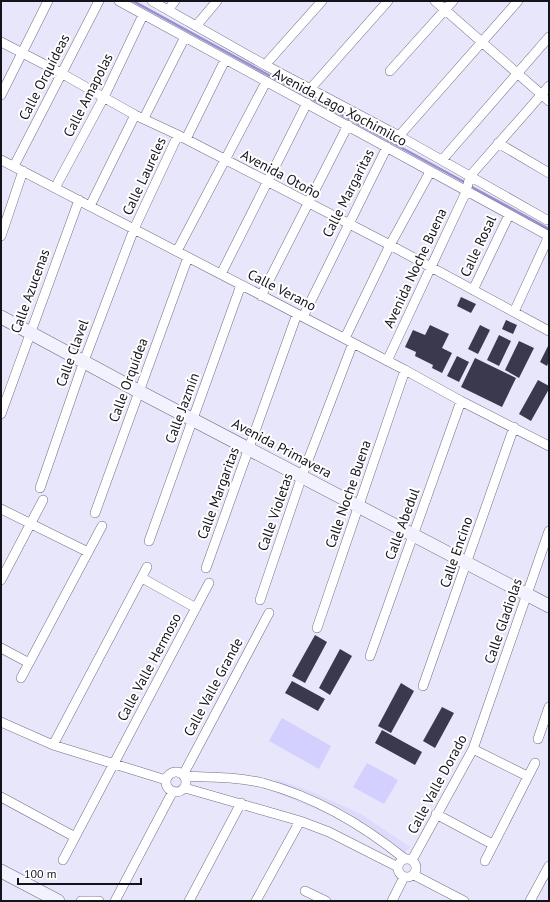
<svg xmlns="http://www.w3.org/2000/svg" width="550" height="902" viewBox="0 0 550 902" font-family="'PT Sans',sans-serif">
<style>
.built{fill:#dddbfc}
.green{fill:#d3cffe}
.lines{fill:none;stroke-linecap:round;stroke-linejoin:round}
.stream{stroke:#9790d0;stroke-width:2.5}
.building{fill:#3b394d}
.street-casing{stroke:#706f85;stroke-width:10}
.secondary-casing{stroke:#706f85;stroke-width:14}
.street{stroke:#fff;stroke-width:9}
.secondary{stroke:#f2f1fe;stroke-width:13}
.labels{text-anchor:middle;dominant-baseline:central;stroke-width:4;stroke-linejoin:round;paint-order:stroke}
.street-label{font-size:14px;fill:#14131c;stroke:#fff}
</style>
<rect width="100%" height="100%" fill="#e7e6fb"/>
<path class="built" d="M276,779L310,791L361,814L410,847L399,858L343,820L274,792Z"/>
<path class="green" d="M282,718L331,746L319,769L269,741Z
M367,763L398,780L384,804L353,787Z"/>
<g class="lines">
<path class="stream" d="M133,1L466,183
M470,186L549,229"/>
</g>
<path class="building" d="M461,297L476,304L471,313L457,306Z
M506,320L517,325L513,334L502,329Z
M430,325L449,334L442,348L452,353L442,373L432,368L433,365L415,356L416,352L405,347L413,330L425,335Z
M480,325L490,330L478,354L468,349Z
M499,335L511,341L499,366L487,360Z
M519,341L534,348L519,378L505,370Z
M549,344V361L547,366L540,362Z
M457,356L469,362L459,382L447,376Z
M475,358L516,378L502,407L461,387Z
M538,380L549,386V389L531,421L519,414Z
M315,635L327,642L305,683L292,676Z
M340,649L352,656L330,695L319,688Z
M292,681L325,699L318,711L285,693Z
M401,683L414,691L391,733L378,726Z
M442,707L454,713L435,748L423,741Z
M382,730L422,752L415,765L375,743Z"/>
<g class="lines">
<g class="street-casing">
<path id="street" d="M119,1L549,236
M152,1L265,65L399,136L547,220
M435,1L549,101
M168,10L175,1
M196,26L217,1
M1,42L61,73L135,115L178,135L390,245L549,331
M265,65L322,1
M390,71L453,1
M311,88L388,1
M1,95L48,1
M144,118L185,37
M399,136L518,1
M186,139L225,60
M498,143L549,173
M1,160L405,370L461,401L549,446
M442,160L549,37
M14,166L99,1
M55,188L104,97L143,15
M90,206L135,115
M1,236L23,171
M177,251L266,82
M221,274L307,103
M473,290L509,215
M261,296L348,125
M514,312L549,236
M303,317L387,147
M345,338L390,245L430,172
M387,361L466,192L470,176L549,86
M1,414L79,200
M40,488L84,361L134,229L178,135
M1,509L88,552
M95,513L188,257
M149,541L241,285
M206,568L297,314
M142,578L196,608
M1,580L43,500
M260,600L302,476L353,343
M317,628L405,370
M1,648L29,663
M370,656L461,401
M21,678L102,526
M423,686L514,427
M1,722L53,745L166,780
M538,739L549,707
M53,745L147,567
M473,749L527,776
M166 782a10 10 0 1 1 20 0a10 10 0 1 1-20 0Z
M183,775L269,613
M184,776C210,777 238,777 263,783C315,797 363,825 405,859
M185,788L300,821L329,832L398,867
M1,797L75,837
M436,814L492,844
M398 868a9 9 0 1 1 18 0a9 9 0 1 1-18 0Z
M63,860L209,583
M412,860L473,749L549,531
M485,861L535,763
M414,875L464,901
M305,891L326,901
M81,901H99
M115,901L173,791
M189,901L241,803
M256,901L300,821
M392,901L404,877
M530,901L549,866"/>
</g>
<g class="secondary-casing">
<path id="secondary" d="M1,317L138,391L549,606
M1,871L58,901"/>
</g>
<use href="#street" class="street"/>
<use href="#secondary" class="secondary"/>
</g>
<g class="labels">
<g class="street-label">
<text transform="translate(44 77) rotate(-63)">Calle Orquídeas</text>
<text transform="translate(88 95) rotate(-63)">Calle Amapolas</text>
<text transform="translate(340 107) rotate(28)">Avenida Lago Xochimilco</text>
<text transform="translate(281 174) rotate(28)">Avenida Otoño</text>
<text transform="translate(144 176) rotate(-65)">Calle Laureles</text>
<text transform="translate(348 193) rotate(-63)">Calle Margaritas</text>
<text transform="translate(478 246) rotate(-65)">Calle Rosal</text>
<text transform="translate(415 268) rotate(-65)">Avenida Noche Buena</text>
<text transform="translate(282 290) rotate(27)">Calle Verano</text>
<text transform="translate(30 291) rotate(-70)">Calle Azucenas</text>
<text transform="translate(72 353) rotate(-70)">Calle Clavel</text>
<text transform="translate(128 380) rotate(-70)">Calle Orquídea</text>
<text transform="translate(182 408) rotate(-70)">Calle Jazmín</text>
<text transform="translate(282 448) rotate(28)">Avenida Primavera</text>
<text transform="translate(218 493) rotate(-70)">Calle Margaritas</text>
<text transform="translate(348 494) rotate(-71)">Calle Noche Buena</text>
<text transform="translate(275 512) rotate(-71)">Calle Violetas</text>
<text transform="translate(402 524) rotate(-70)">Calle Abedul</text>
<text transform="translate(456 552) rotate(-71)">Calle Encino</text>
<text transform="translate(503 621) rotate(-71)">Calle Gladiolas</text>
<text transform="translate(149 667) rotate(-62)">Calle Valle Hermoso</text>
<text transform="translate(213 687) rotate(-62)">Calle Valle Grande</text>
<text transform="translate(437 784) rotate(-62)">Calle Valle Dorado</text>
</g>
</g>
<rect width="550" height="902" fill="none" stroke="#14131c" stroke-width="4"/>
<path d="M18 878v6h123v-6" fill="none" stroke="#14131c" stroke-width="2"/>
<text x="24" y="878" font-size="12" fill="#14131c" stroke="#ffffff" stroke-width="3" paint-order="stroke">100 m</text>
</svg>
